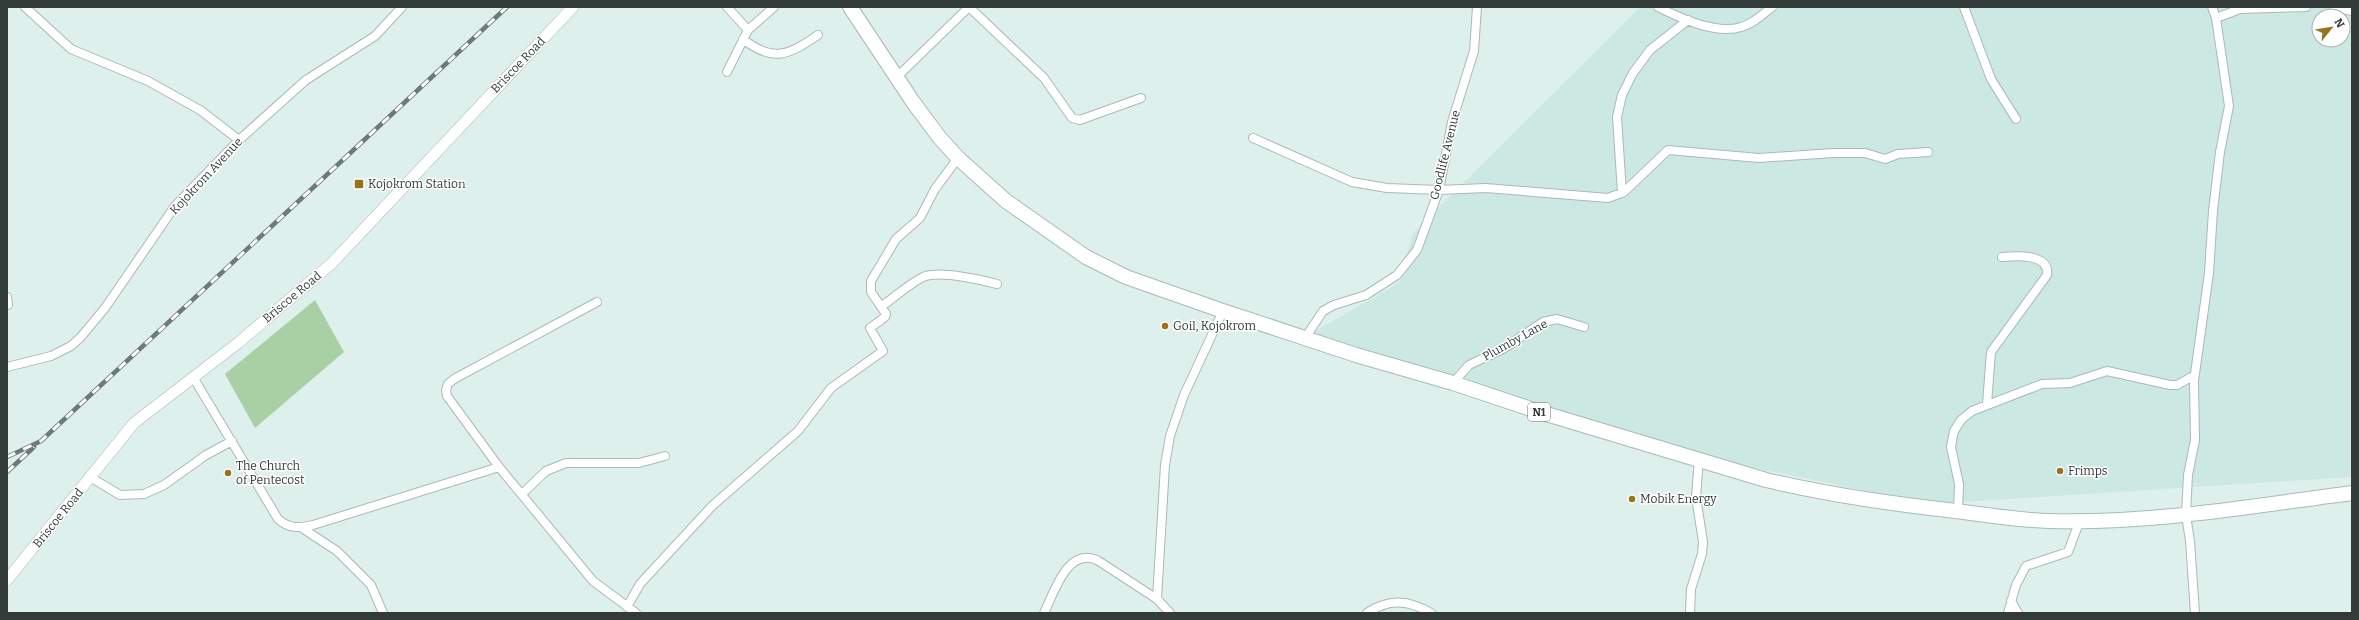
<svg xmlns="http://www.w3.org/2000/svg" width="2359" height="620" viewBox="0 0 2359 620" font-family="Bitter,serif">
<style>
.built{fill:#cce8e2;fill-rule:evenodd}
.green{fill:#a9d0a4}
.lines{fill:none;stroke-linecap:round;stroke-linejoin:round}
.street-casing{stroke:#a8bab6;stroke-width:10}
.secondary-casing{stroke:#a8bab6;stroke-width:12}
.highway-casing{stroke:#a8bab6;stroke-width:16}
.street{stroke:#fff;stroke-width:8}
.secondary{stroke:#fff;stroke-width:11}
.highway{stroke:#fff;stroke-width:14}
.rail-casing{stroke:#6f7a78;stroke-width:4.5}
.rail{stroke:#fff;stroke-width:3;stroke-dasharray:9;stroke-linecap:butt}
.poi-dot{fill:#99721e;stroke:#fff;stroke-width:1.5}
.labels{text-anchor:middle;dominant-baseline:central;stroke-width:3;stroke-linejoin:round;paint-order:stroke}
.shield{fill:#fff;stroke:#707674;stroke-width:1}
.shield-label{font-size:11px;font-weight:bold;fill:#333b39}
.street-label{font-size:12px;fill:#333b39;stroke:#fff}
.poi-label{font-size:12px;fill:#333b39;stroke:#fff;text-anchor:start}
</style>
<rect width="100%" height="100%" fill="#def0ec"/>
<path class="built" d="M1640,7H2352V477L1929,504L1713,459L1310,334L1399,283L1413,233ZM2319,16H2343V40H2319Z"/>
<path class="green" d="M315,300L344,352L255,428L225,374Z"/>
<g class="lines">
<g class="street-casing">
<path id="street" d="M25,7L71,49L148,81L200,110L239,140
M727,7L748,30
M969,7L1044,78L1072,118L1080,120L1141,98
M1658,7C1680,18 1716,35 1741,27C1753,24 1763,14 1772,7
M1964,7L1991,79L2016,119
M2334,7L2352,11
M2216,18L2240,9L2306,7
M743,39C773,63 789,55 818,35
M727,72L748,30L774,7
M896,78L969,7
M1253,138L1352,182L1387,188L1439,190L1486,188L1608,198L1624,192L1668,150L1759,158L1833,153H1865L1885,159L1898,154L1928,152
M1622,193L1617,117L1622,95L1633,73L1650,50L1688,20
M7,297L8,305
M597,302L454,379L448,384L446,390L447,396L499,467L593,581L636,613
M882,306C895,297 909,284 923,277C939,270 981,280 997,284
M1305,338L1323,311L1334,305L1366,295L1397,275L1417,250L1439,190L1452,122L1474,51L1477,7
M7,367L51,356L71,346L80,338L105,308L175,206L239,140L306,80L375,36L402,7
M193,377L278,519C289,529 300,528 313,525L499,467
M1453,383L1469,365L1503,349L1543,322L1557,319L1584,327
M1987,404L1991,352L2047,275C2050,253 2015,256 2002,257
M90,477L120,495L144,494L164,485L206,455L232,441
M522,494L546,471L566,463H639L665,456
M1958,512L1959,484L1951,447L1954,431L1961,420L1972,411L2042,384L2070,383L2107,371L2170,385H2177L2195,375
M302,528L337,551L371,585L383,613
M1157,599L1165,465L1170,436L1184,395L1223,311
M2011,601L2018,613
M627,607L640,584L712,506L798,431L831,388L883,351L870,328L885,317L886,314L871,292V281L896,239L920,218L935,189L958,158
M1044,613C1054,593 1067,547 1097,560L1157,599L1170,613
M1367,613C1389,598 1409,600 1431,613
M1690,613L1691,589L1702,554L1703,542L1696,497L1699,459
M2008,613L2016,585L2026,566L2068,552L2080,520
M2195,613L2190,541L2186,515L2188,475L2195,440L2194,381L2209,273L2213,211L2220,152L2229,106L2216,18L2212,7"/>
</g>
<g class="secondary-casing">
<path id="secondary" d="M7,580L134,423L238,343L331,264L573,7"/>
</g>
<g class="highway-casing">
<path id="highway" d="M850,7L913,102L939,137L958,158L1006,201L1086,257L1126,277L1223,311L1356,355L1453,383L1543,413L1766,480C1829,495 1892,504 1956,511C1987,515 2018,520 2049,521C2151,524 2252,506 2352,493"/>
</g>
<use href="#street" class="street"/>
<use href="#secondary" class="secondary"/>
<use href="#highway" class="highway"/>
<g class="rail-casing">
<path id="rail" d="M7,457L41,441L507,7
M7,472L34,447"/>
</g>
<use href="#rail" class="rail"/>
</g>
<g class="poi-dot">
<rect x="354" y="179" width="10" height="10" rx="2"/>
<circle cx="1165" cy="326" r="4"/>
<circle cx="2060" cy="471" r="4"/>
<circle cx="228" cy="473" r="4"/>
<circle cx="1632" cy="499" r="4"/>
</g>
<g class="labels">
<rect class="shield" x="1528" y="403" width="22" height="18" rx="3"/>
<g class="shield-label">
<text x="1539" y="412">N1</text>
</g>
<g class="street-label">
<text transform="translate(518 65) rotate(-46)">Briscoe Road</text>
<text transform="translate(1445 155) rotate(-76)">Goodlife Avenue</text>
<text transform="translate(206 176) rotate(-47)">Kojokrom Avenue</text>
<text transform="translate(292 297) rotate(-40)">Briscoe Road</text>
<text transform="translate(1515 340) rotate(-29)">Plumby Lane</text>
<text transform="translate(58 518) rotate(-51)">Briscoe Road</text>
</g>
<g class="poi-label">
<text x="368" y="184">Kojokrom Station</text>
<text x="1173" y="326">Goil, Kojokrom</text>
<text x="236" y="466">The Church<tspan x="236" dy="14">of Pentecost</tspan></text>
<text x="2068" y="471">Frimps</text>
<text x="1640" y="499">Mobik Energy</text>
</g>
</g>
<rect width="2359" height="620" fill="none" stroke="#333b39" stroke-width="16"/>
<g transform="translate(2331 28) rotate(60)"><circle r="19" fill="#ffffff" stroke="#adb1b0"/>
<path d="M0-3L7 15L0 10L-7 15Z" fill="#99721e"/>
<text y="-6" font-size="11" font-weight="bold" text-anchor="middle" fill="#333b39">N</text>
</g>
</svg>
